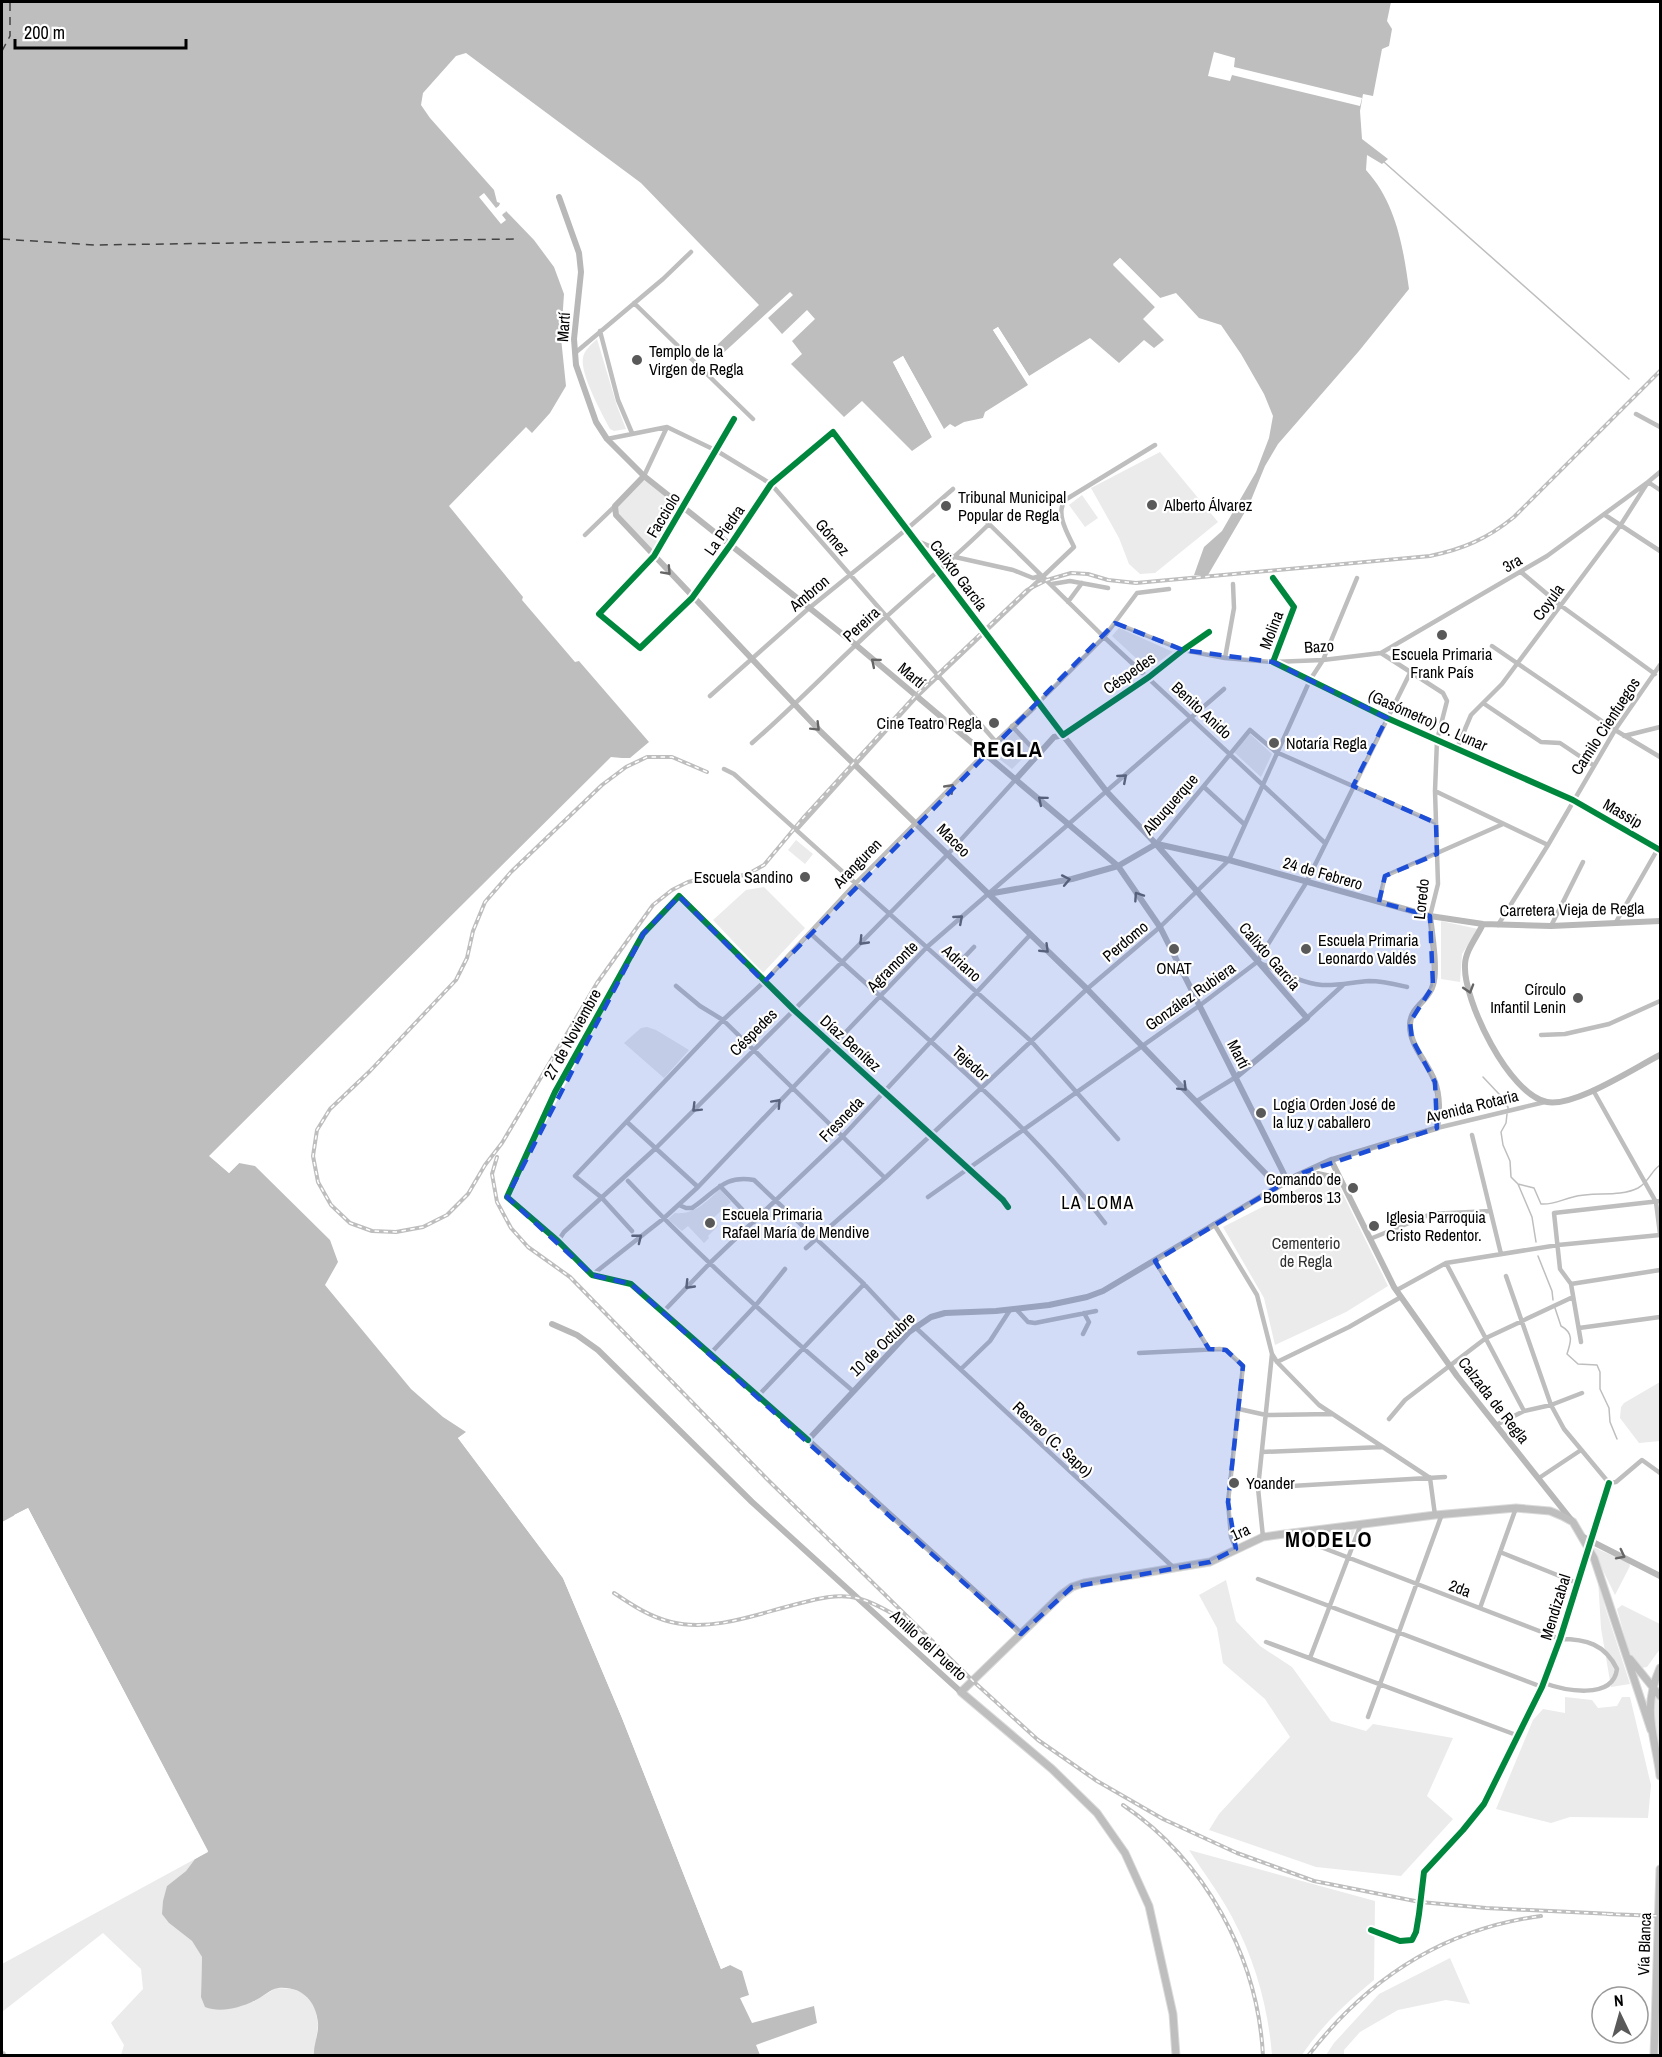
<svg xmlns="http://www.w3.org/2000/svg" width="1662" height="2057" viewBox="0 0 1662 2057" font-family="'Archivo Narrow',sans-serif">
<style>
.green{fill:#ebebeb}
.water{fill:#bebebe}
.pier{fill:#fff}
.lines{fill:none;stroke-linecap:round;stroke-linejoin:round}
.stream{stroke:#bebebe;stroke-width:1.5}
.ferry{stroke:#434343;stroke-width:1.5;stroke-dasharray:8 6;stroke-linecap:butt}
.primary-casing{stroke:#dbdbdb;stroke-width:9}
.street{stroke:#bebebe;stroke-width:4.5}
.secondary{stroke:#b8b8b8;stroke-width:6}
.primary{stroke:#bebebe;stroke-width:7}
.rail-casing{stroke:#bebebe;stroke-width:4}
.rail{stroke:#fff;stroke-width:1.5;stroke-dasharray:4.5;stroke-linecap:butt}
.cycleway-casing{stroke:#fff;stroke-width:10}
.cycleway{stroke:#00873e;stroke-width:6}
.oneway{stroke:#656565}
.oneway2{stroke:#686868}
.marked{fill:#1d4ed8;fill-opacity:0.2;stroke:#1d4ed8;stroke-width:4.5;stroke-dasharray:12 8;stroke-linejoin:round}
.poi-dot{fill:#595959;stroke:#fff;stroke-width:2}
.labels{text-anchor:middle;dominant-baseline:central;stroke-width:4.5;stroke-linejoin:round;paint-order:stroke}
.street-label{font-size:16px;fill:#000;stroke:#fff}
.poi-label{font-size:16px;fill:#000;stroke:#fff;text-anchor:start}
.park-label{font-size:16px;fill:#323232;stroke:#fff}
.neighbourhood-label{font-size:18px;letter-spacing:1.5px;fill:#000;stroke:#fff}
.district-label{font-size:22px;font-weight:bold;letter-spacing:1.5px;fill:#000;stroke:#fff}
</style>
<rect width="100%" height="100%" fill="#fff"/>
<path class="green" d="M597,339L617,406L626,429L614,431L610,429C602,414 580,374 583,358C584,350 592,344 597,339Z
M1160,452L1218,522L1155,573L1140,574L1129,564L1119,538L1091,488Z
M644,476L684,507L654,556L616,515L615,506Z
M1082,495L1098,518L1085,527L1069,505Z
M1119,628L1173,652L1148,669L1112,636Z
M1014,731L1031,750L1012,769L992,753Z
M1250,734L1272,754L1261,777L1234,752Z
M796,840L813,854L805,864L788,850Z
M764,887L805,928L763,973L713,920L746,890Z
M1441,921L1478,929L1462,954L1460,982L1441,979Z
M647,1027L656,1030L689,1050L664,1078L624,1043L641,1028Z
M1315,1180L1337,1182L1388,1286L1346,1312L1275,1345L1264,1298L1223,1227Z
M720,1189L731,1202L712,1219L718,1226L708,1236L709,1238L704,1243L688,1226L682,1231L668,1219L675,1213C695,1215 706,1202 720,1189Z
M1660,1382V1441L1639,1443L1620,1418L1621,1407L1624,1403Z
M1355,1530L1346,1550L1309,1535Z
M1591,1546L1629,1563L1630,1566L1615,1595Z
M1598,1579L1605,1607L1630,1684L1611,1687L1601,1628Z
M1226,1580L1236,1621L1260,1646L1292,1667L1331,1721L1366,1731L1373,1724L1453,1738L1427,1796L1453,1819L1401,1876L1316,1867L1209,1830L1219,1814L1290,1737L1265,1699L1223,1663L1217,1628L1199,1595Z
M1622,1605L1660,1624V1649L1647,1667L1641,1668L1629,1652L1617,1609Z
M1655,1695L1660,1700V1751L1653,1722Z
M1565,1697L1592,1700L1598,1708L1617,1706L1622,1697H1630L1651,1785L1648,1818L1570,1817L1551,1823L1496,1809L1533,1720L1543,1709L1565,1713Z
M1189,1850L1375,1901L1374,1980C1346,2003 1322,2025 1302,2055H1272C1268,2007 1255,1960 1232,1917C1220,1894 1203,1872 1189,1850Z
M195,1859L186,1871L167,1886L169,1923L192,1941L202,1957L201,1996L253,2002L276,1988L293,1989L307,1995L315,2007L318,2025L314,2055H121L124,2045L111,2023L143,1989L141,1969L103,1933L2,2012V1964Z
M1450,1958L1470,2004L1446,2000L1398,2010L1360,2032L1344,2050V2055H1326L1334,2043L1379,1994Z"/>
<path class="water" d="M2,2H1391L1387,21L1392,29L1389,46L1382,49L1373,96L1363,94L1360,111L1362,139L1388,159L1382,164L1367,155L1366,170C1396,203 1403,246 1409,289L1359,351L1278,444L1265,466L1249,505L1208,575H1194L1204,547L1222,531L1256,472L1269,438L1273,416L1264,394L1241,354L1221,325L1199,318L1176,293L1160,298L1120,258L1113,265L1155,307L1143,319L1164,340L1154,348L1144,340L1119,363L1090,338L1029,376L998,327L993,330L1028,385L985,412L983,418L964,422L955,427L950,424L944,429L903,356L893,362L932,437L912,451L862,401L844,417L791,364L802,354L792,341L815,319L807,310L782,334L768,318L793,295L790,292L720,356L714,348L759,305L641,183L466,53L456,56L423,93L421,105L430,118L494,190L497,202L500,203L499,206L505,213L506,211L534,240L554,267L564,294L561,338L566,386L550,413L532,433L526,427L449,506L523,597L522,600L575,662L579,661L649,742L630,758H611L210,1156L229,1173L239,1163L255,1166L330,1240L338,1262L325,1285L411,1389L443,1417L466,1432L458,1438L563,1578L622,1718L721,1969L730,1965L742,1971L749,1995L740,1998L752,2023L814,2006L817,2023L756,2045L760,2055L314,2056C313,2045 319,2034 318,2023C316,2001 302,1986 278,1988C270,1989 262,1998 254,2001C239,2008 220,2013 205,2007L201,1997L202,1957L192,1941L169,1923L162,1914L163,1901L167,1886L186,1871L195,1859L208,1852L28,1508L2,1522Z"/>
<path class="pier" d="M1214,52L1235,58L1234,67L1362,98L1360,106L1232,75L1230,81L1208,76Z
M484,193L496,208L500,205L505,212L502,215L506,220L501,224L479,197Z
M1120,258L1160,298L1158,301L1119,262L1117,264L1156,305L1155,307L1113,264Z
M998,327L1029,376L1025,379L993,330Z
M903,356L943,429L941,431L902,360L897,363L934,435L932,437L893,362Z
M611,757L633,759L612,760L214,1156L229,1169L237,1160H242L229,1173L209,1156Z
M468,1431V1434L462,1438L566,1577L625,1717L723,1965L729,1963L730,1965L721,1969L622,1718L563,1578L458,1438Z
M28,1508L208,1851L195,1859L194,1856L204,1850L27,1512L15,1518L14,1515Z"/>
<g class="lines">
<path class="stream" d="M1384,162L1629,379
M1483,1077L1499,1094L1508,1107V1110
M1507,1114L1506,1123L1501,1132L1503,1145L1510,1161L1511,1177L1518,1184L1534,1188L1541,1204C1553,1205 1561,1200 1573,1197C1594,1191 1618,1198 1638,1188C1649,1182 1651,1171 1660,1165
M1518,1184L1532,1217L1536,1242
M1538,1256L1552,1291L1553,1300
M1555,1308L1561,1326C1574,1333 1571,1342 1567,1354L1578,1364L1597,1365L1600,1372V1389L1609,1408L1610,1422L1617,1439"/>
<path class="ferry" d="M2,51L10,36V2
M2,239L95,245L517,239"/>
<g class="primary-casing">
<path id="primary" d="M1630,1659L1660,1696
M1660,1668C1641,1711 1655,1734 1660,1776
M2,2055V2056
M1176,2056L1173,2014L1149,1906L1125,1853L1097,1813L1052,1769L961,1692L1061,1595L1072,1587L1084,1583L1210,1562L1263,1537L1284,1534L1435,1515L1516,1508L1550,1511L1562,1516L1573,1522L1594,1558L1651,1730
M1654,2056L1660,1869"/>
</g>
<path class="street" d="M634,303L753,419
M600,331L618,400L632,433
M575,353L663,279L691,252
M1636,414L1660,427
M734,419L654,556L599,614L640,648L692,598L731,544L771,484L833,432L1038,703L1104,637L1137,593L1169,589
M607,439L667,427L717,451L771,484L996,742
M644,476L667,427
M1605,515L1660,551
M985,520L1104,637L1325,843
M585,535L615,506
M920,542L955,557L1013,570L1033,578L1040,576
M1521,572L1560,605L1655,674
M1273,578L1294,607L1273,662L1387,718L1573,800L1660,850
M1052,584L1070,581L1108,588
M1068,602L1082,583
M1115,623L1183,650L1225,658L1273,662L1323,660L1381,653L1443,693L1447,701L1437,740L1435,791L1438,884L1430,916
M1492,646L1615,730L1660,757
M1381,653L1547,556L1648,482L1660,490
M1225,658L1234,608L1233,584
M710,696L808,609L908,528L953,489
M1483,703L1541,742L1560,743L1593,765
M1012,726L1037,753
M1063,735L1149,677L1183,650L1209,632
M1624,736L1660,727
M752,743C798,703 840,658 886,617C920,586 956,557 989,524
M1457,748L1471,715L1502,684L1620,526L1648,482L1660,472
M724,769L734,774L1031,1041L1118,1139
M1204,787L1244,824
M1435,791L1548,845
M796,830L917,696L1074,547C1068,534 1055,514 1065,500L1155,445
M1156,844L1250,730L1276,752L1436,823
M1379,902L1385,876L1503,824
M1616,922L1660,845
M1498,925L1548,845L1615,730L1660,665
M1551,926L1583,862
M810,933C910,1025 1022,1114 1105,1223
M1260,963C1279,971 1301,983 1322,985C1338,986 1353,982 1369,981C1382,981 1394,984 1407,987
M952,970L974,947
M676,986L700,1006L723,1020L885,1178
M1307,1018L1343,985
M1541,1035L1565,1034L1609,1024L1660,1001
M1593,1090L1656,1202L1660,1234
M1197,1101L1236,1077
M627,1122L698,1187
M1437,1128L1545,1102
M1472,1135L1501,1254
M628,1181C698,1256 775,1325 853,1391
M720,1186L754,1222
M507,1197L555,1092L643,934L679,896L794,1010L1003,1200L1008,1207
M928,1197L1199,1006L1257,962L1306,883L1410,673
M679,1205L686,1208H692C715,1193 724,1174 754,1180L864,1284L909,1332
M1214,1224L1257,1295L1272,1354L1258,1488L1263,1537
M632,1231L602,1198L575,1176L723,1020L764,982L855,884L985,753
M1370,1239L1431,1214L1490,1211
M558,1241L564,1232L657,1147L842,962L948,854L1016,779
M806,1248L885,1178L1087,989L1160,927L1229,860L1310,680L1323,660L1357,578
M1155,1261L1209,1349
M1446,1263L1524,1411
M592,1275L663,1219L698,1187L927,947L1224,689
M1506,1276L1551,1405L1564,1429L1609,1483
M1571,1284L1660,1270
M1397,1290L1446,1263L1558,1245L1660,1235
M1016,1309L1028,1322L1035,1323L1096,1311
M663,1312L710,1263L842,1137L1030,935
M915,1327L1174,1568
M1579,1328L1660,1317
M1083,1334L1089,1322L1084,1313
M1581,1342L1571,1284L1560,1269L1554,1213L1660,1201
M1139,1353L1220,1349L1226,1350L1243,1366L1228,1502L1231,1537L1236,1549
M710,1354L756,1305L785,1269
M1272,1354L1277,1362L1319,1405L1430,1478L1435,1515
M1277,1362L1349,1327L1401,1297
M961,1369L990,1341L1010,1310
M757,1397L864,1284
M1239,1409L1266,1415L1332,1414
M1389,1419L1405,1400L1486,1338L1573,1297
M1496,1425L1524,1411L1551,1405L1582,1393
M1262,1452L1382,1447
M1539,1478L1581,1450
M1609,1483L1616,1482L1642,1460L1660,1473
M1258,1488L1445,1477
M1287,1534L1560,1639C1586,1639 1605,1644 1617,1669C1613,1701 1563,1690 1544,1683
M1500,1552L1577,1583
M1258,1579L1542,1687
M1480,1608L1516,1508
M1266,1642L1519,1736
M1310,1658L1361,1524
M1368,1717L1442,1514
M1371,1930L1400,1941L1412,1940L1416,1932L1419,1914L1424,1872L1463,1830L1484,1804L1542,1687L1560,1639L1609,1483"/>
<path class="secondary" d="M559,197L579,253L581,272L574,339L576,365L596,422L607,439L644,476L856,645L1118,866L1160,927L1287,1180
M644,476L615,506L616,515L821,732L1087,989L1267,1175L1274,1188
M985,753L1038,703L1107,792L1156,844L1307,1018L1236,1077
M1016,779L1054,737L1063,735
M1157,844L1229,860L1430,916L1483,924L1551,926L1660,921
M988,894L1072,879L1118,866L1156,844
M1483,924C1477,937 1465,951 1465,965C1463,1000 1509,1095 1547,1102C1575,1107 1634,1068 1660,1055
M1331,1160L1394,1287L1457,1376L1573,1522
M1303,1175L1318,1174L1340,1179
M507,1197L558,1241L592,1275L631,1284L808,1440L1011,1624L1021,1634
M552,1324L577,1335L598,1350L752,1502L961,1692
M808,1440L909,1332L931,1317L945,1313L996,1311L1049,1305L1087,1297L1103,1291L1296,1176L1331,1160L1437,1128C1440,1114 1440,1096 1435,1082C1428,1062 1409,1046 1410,1024C1411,1006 1429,1001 1433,985C1438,970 1432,933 1430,916
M1581,1536L1660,1576"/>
<use href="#primary" class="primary"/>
<g class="rail-casing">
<path id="rail" d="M707,772L672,757H647L626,767L602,785L511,872L485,902L473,931L467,958L456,980L370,1071L330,1109L317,1130L313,1156L318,1182L331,1205L350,1223L372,1231L396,1232L423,1227L447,1215L468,1194L485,1165L502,1143L597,983L653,905L672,890L688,882L700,879L735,877L748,874L764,865L804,817L915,696L1027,590L1047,580L1071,573L1088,574L1108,580L1136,583L1430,556C1463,549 1487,539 1514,517L1660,371
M497,1157L492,1174L497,1202L511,1228L528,1247L570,1277L768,1480L973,1681L1038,1740L1097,1781L1163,1819L1237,1853L1314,1881L1420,1902L1486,1908L1613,1914
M614,1593C632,1605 650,1617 671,1622C713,1632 757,1614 797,1604C816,1599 838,1593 857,1598C873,1602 892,1613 906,1622
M1123,1805C1205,1860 1258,1957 1263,2056
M1607,1914L1660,1916
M1308,2056C1367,1979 1444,1929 1541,1916"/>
</g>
<use href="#rail" class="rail"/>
<g class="cycleway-casing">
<path id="cycleway" d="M734,419L654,556L599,614L640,648L692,598L731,544L771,484L833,432L1063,735L1149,677L1183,650L1209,632
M1273,578L1294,607L1273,662L1387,718L1573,800L1660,850
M808,1440L631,1284L592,1275L558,1241L507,1197L555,1092L643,934L679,896L794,1010L1003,1200L1008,1207
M1371,1930L1400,1941L1412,1940L1416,1932L1419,1914L1424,1872L1463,1830L1484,1804L1542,1687L1560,1639L1609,1483"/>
</g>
<use href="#cycleway" class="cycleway"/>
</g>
<defs><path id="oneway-chevron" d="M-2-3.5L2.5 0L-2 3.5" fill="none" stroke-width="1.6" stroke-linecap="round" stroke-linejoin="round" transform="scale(1.5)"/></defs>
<g class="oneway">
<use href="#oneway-chevron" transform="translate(667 571) rotate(47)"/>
<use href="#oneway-chevron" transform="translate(875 662) rotate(-140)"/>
<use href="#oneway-chevron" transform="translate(816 727) rotate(45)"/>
<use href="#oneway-chevron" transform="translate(1042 800) rotate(-140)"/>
<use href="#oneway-chevron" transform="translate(1066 880) rotate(-11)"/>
<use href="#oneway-chevron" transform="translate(1138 896) rotate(-124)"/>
<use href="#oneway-chevron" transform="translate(1045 949) rotate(44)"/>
<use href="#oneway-chevron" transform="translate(1469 989) rotate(73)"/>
<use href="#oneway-chevron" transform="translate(1183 1087) rotate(45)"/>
<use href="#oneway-chevron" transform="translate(1621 1555) rotate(27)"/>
</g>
<g class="oneway2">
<use href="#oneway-chevron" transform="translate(1123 778) rotate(-41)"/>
<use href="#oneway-chevron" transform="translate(950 788) rotate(-46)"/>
<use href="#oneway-chevron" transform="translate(959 919) rotate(-41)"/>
<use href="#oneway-chevron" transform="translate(863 941) rotate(134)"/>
<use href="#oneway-chevron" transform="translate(777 1103) rotate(-47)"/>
<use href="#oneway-chevron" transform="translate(696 1108) rotate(135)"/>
<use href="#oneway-chevron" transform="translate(638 1238) rotate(-38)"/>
<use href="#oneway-chevron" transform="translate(689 1285) rotate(134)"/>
</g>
<path class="marked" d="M1115,623L1183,650L1273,662L1387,718L1353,786L1436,823L1437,854L1385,876L1379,902L1430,916L1433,986L1410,1022L1412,1039L1435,1082L1437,1128L1299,1174L1155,1261L1209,1349L1226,1350L1243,1366L1228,1502L1236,1549L1210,1562L1072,1587L1021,1634L631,1284L592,1275L507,1197L643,934L679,896L764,982Z"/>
<g class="poi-dot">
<circle cx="637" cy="360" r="6"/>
<circle cx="1152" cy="505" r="6"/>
<circle cx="946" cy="506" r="6"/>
<circle cx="1442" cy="635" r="6"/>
<circle cx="994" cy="723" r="6"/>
<circle cx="1274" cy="743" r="6"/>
<circle cx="805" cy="877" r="6"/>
<circle cx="1174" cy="949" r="6"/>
<circle cx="1306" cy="949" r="6"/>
<circle cx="1578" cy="998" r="6"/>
<circle cx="1261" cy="1113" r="6"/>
<circle cx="1353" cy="1188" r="6"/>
<circle cx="710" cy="1223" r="6"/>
<circle cx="1374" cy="1226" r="6"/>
<circle cx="1234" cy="1483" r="6"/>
</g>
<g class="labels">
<g class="street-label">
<text transform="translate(563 327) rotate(-86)">Martí</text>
<text transform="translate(663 515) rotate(-59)">Facciolo</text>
<text transform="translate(724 530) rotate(-55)">La Piedra</text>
<text transform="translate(833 537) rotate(49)">Gómez</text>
<text transform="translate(1512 563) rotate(-30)">3ra</text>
<text transform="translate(959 575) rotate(53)">Calixto García</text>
<text transform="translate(809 593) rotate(-40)">Ambron</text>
<text transform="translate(1548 602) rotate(-54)">Coyula</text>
<text transform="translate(861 624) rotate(-43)">Pereira</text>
<text transform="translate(1271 630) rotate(-69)">Molina</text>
<text transform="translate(1319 646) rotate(-4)">Bazo</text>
<text transform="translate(1129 673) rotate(-35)">Céspedes</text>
<text transform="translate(912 675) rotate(40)">Martí</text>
<text transform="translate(1202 710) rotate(43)">Benito Anido</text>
<text transform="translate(1428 720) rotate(24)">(Gasómetro) O. Lunar</text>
<text transform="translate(1605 726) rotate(-57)">Camilo Cienfuegos</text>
<text transform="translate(1170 804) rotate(-49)">Albuquerque</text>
<text transform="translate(1623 813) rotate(30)">Massip</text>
<text transform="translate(954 840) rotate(45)">Maceo</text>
<text transform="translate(857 863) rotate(-46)">Aranguren</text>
<text transform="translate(1323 873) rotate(16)">24 de Febrero</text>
<text transform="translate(1421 899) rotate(-84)">Loredo</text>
<text transform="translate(1572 909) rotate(-1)">Carretera Vieja de Regla</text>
<text transform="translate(1125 941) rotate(-40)">Perdomo</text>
<text transform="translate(1270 956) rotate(49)">Calixto García</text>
<text transform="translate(962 963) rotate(42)">Adriano</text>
<text transform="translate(892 966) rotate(-45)">Agramonte</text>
<text transform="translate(1190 996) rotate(-35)">González Rubiera</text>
<text transform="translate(753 1032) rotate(-45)">Céspedes</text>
<text transform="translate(572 1034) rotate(-61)">27 de Noviembre</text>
<text transform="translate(851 1043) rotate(42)">Díaz Benítez</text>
<text transform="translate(1239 1054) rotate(63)">Martí</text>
<text transform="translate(971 1063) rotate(42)">Tejedor</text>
<text transform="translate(1472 1106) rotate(-14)">Avenida Rotaria</text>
<text transform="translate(841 1119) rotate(-46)">Fresneda</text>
<text transform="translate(882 1344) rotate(-44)">10 de Octubre</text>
<text transform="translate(1494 1400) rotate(52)">Calzada de Regla</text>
<text transform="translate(1053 1439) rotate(43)">Recreo (C. Sapo)</text>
<text transform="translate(1240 1532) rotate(-24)">1ra</text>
<text transform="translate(1460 1588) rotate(21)">2da</text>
<text transform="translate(1555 1607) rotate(-73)">Mendizabal</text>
<text transform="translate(929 1645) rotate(42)">Anillo del Puerto</text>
<text transform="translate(1644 1944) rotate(-88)">Vía Blanca</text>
</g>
<g class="poi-label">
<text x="649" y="351">Templo de la<tspan x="649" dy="18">Virgen de Regla</tspan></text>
<text x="958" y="497">Tribunal Municipal<tspan x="958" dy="18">Popular de Regla</tspan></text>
<text x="1164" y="505">Alberto Álvarez</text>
<text x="1442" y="654" text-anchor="middle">Escuela Primaria<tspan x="1442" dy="18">Frank País</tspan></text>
<text x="982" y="723" text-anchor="end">Cine Teatro Regla</text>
<text x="1286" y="743">Notaría Regla</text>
<text x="793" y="877" text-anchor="end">Escuela Sandino</text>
<text x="1318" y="940">Escuela Primaria<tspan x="1318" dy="18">Leonardo Valdés</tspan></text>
<text x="1174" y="968" text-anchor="middle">ONAT</text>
<text x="1566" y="989" text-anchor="end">Círculo<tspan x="1566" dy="18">Infantil Lenin</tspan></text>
<text x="1273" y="1104">Logia Orden José de<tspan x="1273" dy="18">la luz y caballero</tspan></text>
<text x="1341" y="1179" text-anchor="end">Comando de<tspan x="1341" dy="18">Bomberos 13</tspan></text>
<text x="722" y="1214">Escuela Primaria<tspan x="722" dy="18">Rafael María de Mendive</tspan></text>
<text x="1386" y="1217">Iglesia Parroquia<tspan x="1386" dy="18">Cristo Redentor.</tspan></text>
<text x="1246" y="1483">Yoander</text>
</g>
<g class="park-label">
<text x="1306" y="1243">Cementerio<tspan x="1306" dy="18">de Regla</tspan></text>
</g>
<g class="neighbourhood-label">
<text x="1098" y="1202">LA LOMA</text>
</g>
<g class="district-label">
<text x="1008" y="749">REGLA</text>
<text x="1329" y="1539">MODELO</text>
</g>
</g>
<rect width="1662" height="2057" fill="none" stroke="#000000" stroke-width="6"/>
<g transform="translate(1620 2015) rotate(355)"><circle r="28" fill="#ffffff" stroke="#999999" stroke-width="1.5"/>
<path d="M0-4.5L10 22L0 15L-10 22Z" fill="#595959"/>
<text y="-9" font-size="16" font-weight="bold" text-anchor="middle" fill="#000000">N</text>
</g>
<path d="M15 39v9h171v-9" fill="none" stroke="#000000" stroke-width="3"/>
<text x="24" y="39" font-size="18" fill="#000000" stroke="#ffffff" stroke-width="4.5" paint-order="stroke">200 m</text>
</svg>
